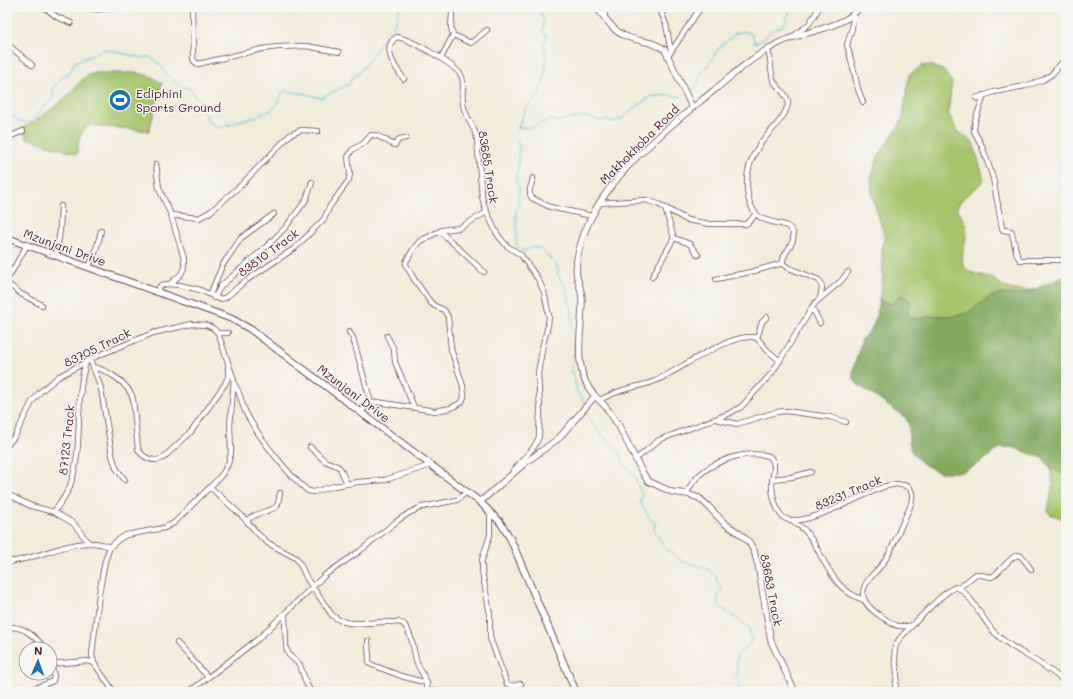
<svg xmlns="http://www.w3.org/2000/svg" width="1073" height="699" viewBox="0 0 1073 699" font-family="Mali,sans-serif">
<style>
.green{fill:#a5c46c;stroke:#78724c}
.forest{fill:#84aa60;stroke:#676446}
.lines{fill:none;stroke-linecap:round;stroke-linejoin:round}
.stream{stroke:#53b8d1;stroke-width:1}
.minor-casing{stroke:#633e45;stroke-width:6}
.tertiary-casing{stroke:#633e45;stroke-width:7}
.secondary-casing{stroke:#633e45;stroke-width:8}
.minor{stroke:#fff;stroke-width:4.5}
.tertiary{stroke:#fff;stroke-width:5.5}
.secondary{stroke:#fff;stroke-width:6}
.labels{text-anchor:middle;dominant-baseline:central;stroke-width:3;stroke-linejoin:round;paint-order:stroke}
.poi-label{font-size:12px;fill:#4a1f2b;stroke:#f6f6f2;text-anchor:start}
.street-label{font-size:12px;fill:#4a1f2b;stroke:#f6f6f2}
</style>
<rect width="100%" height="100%" fill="#f6f6f2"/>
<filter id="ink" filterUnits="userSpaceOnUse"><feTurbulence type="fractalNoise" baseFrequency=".025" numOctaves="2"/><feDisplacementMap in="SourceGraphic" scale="8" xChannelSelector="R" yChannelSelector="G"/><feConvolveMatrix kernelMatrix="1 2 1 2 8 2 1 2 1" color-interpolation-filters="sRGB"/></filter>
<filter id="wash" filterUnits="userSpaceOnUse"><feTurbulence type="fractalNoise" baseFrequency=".012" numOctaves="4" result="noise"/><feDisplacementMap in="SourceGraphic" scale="16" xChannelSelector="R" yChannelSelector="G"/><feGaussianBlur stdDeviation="0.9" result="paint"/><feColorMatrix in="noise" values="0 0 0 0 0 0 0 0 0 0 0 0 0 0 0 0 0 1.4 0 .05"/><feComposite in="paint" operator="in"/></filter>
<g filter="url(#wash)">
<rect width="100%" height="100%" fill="#efecdb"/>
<path class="green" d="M929,65L943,70L952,82L948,113L956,129L973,143L984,179C976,191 961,195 957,208C960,215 966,223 966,231C968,242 955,264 969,271C975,275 983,275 990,277C994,279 996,282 1000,284C1009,291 1022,291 1033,290L1021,295L1000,294L992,296L966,314L954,316H933L918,319L910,317L908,314L907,310L900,295L891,304L879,300L883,278L882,252L884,235L872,195L871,179L878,157L900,124L903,116L909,75L922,66Z
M94,73H138L152,77L162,83L149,131L90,125C79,130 79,143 77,154L26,138L23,128C38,120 58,105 70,93C78,85 82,77 94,73Z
M1050,467L1066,476V513L1061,518L1050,514L1048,511L1053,484Z"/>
<path class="forest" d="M1066,276V476L1050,467L1043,458L1012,447L1000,448L981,462L962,472H941L934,470L922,463L912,453L909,442V425L906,418L857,384L853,377V370L862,339L872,328L875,320L879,300L891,304L900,295L904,296L911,302L907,310L908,314L910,317L918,319L933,316H954L965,314L992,296L1000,294L1021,295Z"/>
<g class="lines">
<path class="stream" d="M538,7L544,21L542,31L545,34L547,38L543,42L545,52L546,65L544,80L538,97L526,108L516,132L517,142L520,147C518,155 518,161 518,169C517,172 515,177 516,181C517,184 519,186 519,190C519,199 516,207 516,217C516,226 518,235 516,244L519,249L525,251L532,247L539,248L548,256L557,266L558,275L567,289L569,303L572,308V327L575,329L573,344L575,349L571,371L575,381L577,392L585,403
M688,93L696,88L699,83L701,74L713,58L717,50L736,33L745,31L752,35L755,43C764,42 767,33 774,29C777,28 781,27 784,26L791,7
M7,111C15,116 19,125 30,122L55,95L52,89L63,76L68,74L72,69V66L75,62L98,53L100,50C113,47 139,62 149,56L162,66L166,75L179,86L189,88L203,106L208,122L221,128L225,125H230L238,121L253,118L271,110L277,104L282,93L285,91L306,94L321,98L349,84L352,78L357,75L365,65L386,35L391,30L395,23L400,7
M518,128C522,128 527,128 532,127C541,125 549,117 557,122L567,119L587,117L601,121L609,120L614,122L622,119L633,109L650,97L669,95L678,97L683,95
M585,412C591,420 596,427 602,435C611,446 622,448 623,464L634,475L642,495L640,502C644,509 649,519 655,523L654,529L666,550C676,553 677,559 684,562C698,567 703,564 716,576L717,581L722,589C718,595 717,599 719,606L750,628L749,633L752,638C749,647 742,649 737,655V675L739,683V692"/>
</g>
</g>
<g filter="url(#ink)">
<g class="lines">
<g class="minor-casing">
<path id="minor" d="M44,7L57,17L71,23
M192,7L193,58L194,61L198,64L262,49L278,47L306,46L339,52
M604,7L605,18
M659,7L666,24L671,52
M853,15L852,28L847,45L854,71L858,89L863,102
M453,35L471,43L487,30
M791,38L809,24L816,13L819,7
M7,44L32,65
M767,49C772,59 770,69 773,79C776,88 786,92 788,101C789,115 768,133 760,144C752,156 746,172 747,187C750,236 787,214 793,233C796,246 781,253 783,264L789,268L819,280L822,287L820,299
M668,56L701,7
M441,58L453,35L451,27L452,14
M404,79C396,69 380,47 397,37C410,39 457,65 462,77C465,87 460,96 464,108C467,119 475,128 477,139L482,197L485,208L496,232L500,238L507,246L521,255L538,279L544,292L549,316L548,326L543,344L538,373L540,409L539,437L534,447L513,471
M984,95L975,121L974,131L982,146L993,178L1002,228L1003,230L1011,231L1012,233L1017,255L1020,260H1060
M976,98L994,92L1025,86L1043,80L1052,74L1066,58
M7,138L23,131
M156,164L159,188L171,215L184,259V268L181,274L170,284
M533,178L530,189V194L532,198L550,207L592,216
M599,203L646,200L658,204L687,220L710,224H746L752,219L755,214
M171,215L199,218L210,212L240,186L290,135L301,130L318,131
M440,231L484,272
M674,238L690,244L698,255
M56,255L60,231L61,206
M89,267L96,250L101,231
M652,277L674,238L665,208
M716,279L751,272L783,263
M7,280L27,245
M7,283L21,294L42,305
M156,292L161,285L168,284L180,285L200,290L219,299L225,298L244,282L295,248L324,219L330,206L349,180L350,173L348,157L352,150L364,143L371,135C380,134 386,142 395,145L399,139L406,138
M210,295L222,266L241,238L274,214
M214,298L221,286L266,247L285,228L306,200L312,182
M812,307L820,323
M349,332L353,338L371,403
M387,336L394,350L395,362L414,407
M757,338L762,322L767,317
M90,360L98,380L101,389L112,455L116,468L125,480
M93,367C108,370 129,384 133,399L138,449C143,458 154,463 163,458L191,432L225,384L228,377V365
M234,384C241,393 241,403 246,413C258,436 288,475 308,491L314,492L334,486L358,482L385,480L431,465
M600,400C607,396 615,393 623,390C634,387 645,385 655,381C678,371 733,330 757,338L767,350L780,361
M360,412L368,405L377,402L435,411L451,408L462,402L464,397L463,386L451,349L448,317L444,310L435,306L431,303L414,279L406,265V262L414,248L420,241L442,230L459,228L487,212
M716,419L737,424L776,412L786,411L830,417L846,422
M7,445L15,436L32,402L40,392L58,377L97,356L153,333L192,324L206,325L213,328L218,333H228
M310,447L325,461L337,466L340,468L347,484
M636,459L659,440L728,414L741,407L772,373L815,303L841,281L848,272
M772,479L792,477L811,472
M210,487L241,515L260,536L268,543L296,558L300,564L307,579L332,615C347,629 369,621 388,622C394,622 399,621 404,624C413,636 413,650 417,663C421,673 428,679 426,690
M7,494L31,506L54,512C60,503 68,494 71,483C84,444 74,401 86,362
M687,494C697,465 740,449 769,456C778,463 772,475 772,485C772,494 776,511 783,517C800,532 865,492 886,486L897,484L907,486C911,489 913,493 912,499C911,507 906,515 903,522C897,536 892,551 883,563C876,573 863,581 863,594C863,603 872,610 879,615C893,624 896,629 913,625
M54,512L73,523L89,543
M490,512V535L482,560V571L490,614V638L507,684L513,686L521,684
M246,521C254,513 275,510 277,506C279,502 279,497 280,493
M793,521C797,525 804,528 807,533C826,558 830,589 864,600
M7,562C39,560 79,533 110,547
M959,588L976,574L991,577L995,575L1012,558L1017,555L1021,556L1031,569
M285,614L286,648L289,655L300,665L306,683L311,692
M7,628C22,624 37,638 45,649
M368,641L369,661L370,664L401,676L427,683
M177,643L208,677
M50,657L51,664
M25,692L53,681L54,676L51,664L87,661L94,663
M114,692L94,663L92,655L99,594L105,561L110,547L118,540L126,535L164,528L174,523L217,480L223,473L228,464L231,453L230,425L234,380L218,333
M189,692L258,639L325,575L360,551L397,521L409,513L422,507L457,500L467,492
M426,692V690L443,692
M894,692C896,686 897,679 897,673C896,658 890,650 901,637C912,626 944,590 956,587C969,591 984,621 993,631C1004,643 1018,650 1031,658C1043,665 1055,674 1066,682"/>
</g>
<g class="tertiary-casing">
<path id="tertiary" d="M89,7L97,9L118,7
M596,7C604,16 612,30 623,35C636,42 653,40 665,50L692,107
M595,396L605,406L619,426L641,470L648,481L672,492L687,494L699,498L707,505L724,523L739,533L749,542L754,551L758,565L771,641L795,692
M480,502L525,463L559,438L595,396C571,371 582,333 582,303C583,293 579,286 577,277C575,268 577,258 579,250C595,183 662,133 713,91C734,74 753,56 779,43C803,31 844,29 860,7"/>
</g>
<g class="secondary-casing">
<path id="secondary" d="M7,238L213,312L232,319L250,329L480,502L500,522L510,538L576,692"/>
</g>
<use href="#minor" class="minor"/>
<use href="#tertiary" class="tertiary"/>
<use href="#secondary" class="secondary"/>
</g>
</g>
<defs>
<g id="stadium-disc" transform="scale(1.15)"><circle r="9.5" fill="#1f6fb2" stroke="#f6f6f2"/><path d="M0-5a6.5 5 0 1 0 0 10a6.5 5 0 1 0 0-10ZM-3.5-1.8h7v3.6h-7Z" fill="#fff"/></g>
</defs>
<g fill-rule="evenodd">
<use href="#stadium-disc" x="120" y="100"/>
</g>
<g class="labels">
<g class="poi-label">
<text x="136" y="93">Ediphini<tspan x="136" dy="14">Sports Ground</tspan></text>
</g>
<g class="street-label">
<text transform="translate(639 144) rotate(-45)">Makhokhoba Road</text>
<text transform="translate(489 167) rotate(81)">83685 Track</text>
<text transform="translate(65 247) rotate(20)">Mzunjani Drive</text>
<text transform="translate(268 252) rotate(-36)">83810 Track</text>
<text transform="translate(97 347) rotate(-26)">83705 Track</text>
<text transform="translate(354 393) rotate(37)">Mzunjani Drive</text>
<text transform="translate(66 440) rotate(-84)">87123 Track</text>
<text transform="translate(848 492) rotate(-23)">83231 Track</text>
<text transform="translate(772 590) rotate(79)">83683 Track</text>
</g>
</g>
<rect width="1073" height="699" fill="none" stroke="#f6f6f2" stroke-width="24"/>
<g transform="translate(38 661) rotate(2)"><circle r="19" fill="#f6f6f2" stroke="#b1a0a2"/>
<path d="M0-3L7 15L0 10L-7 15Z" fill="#1f6fb2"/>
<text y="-6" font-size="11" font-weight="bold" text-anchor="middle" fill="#4a1f2b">N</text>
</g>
</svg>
